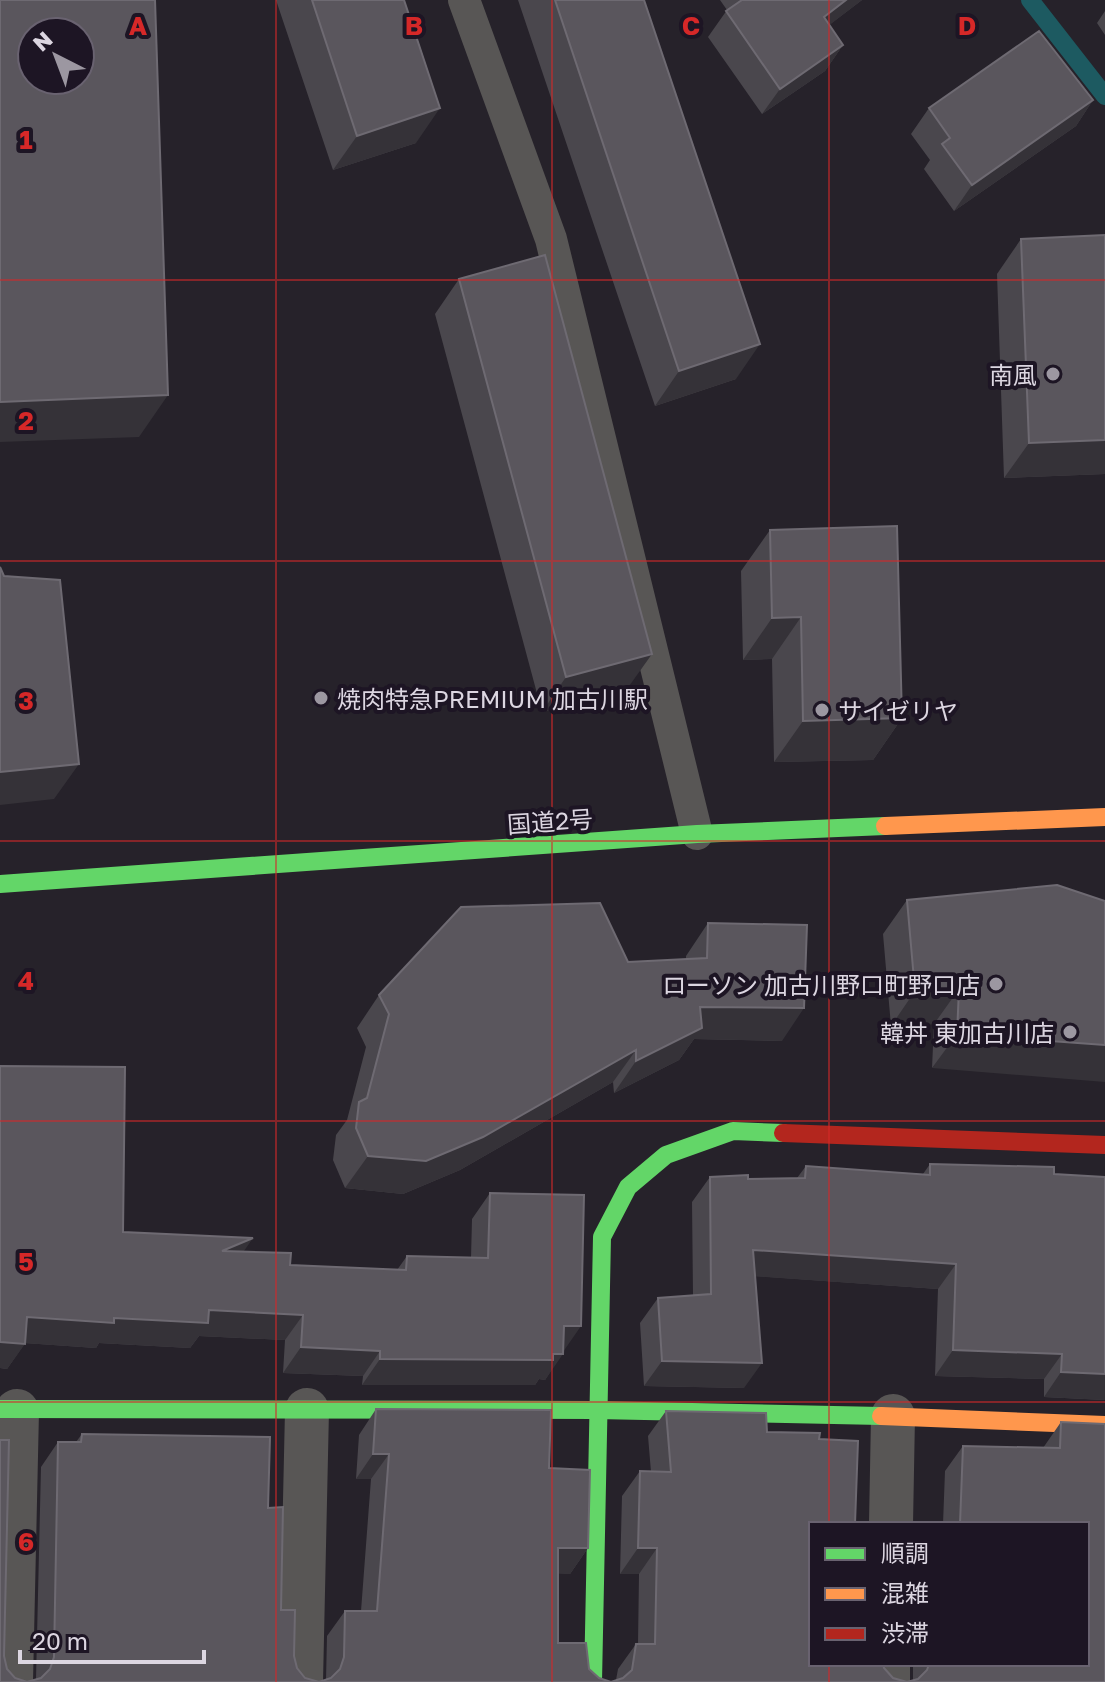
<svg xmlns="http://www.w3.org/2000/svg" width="1105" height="1682" viewBox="0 0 1105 1682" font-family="'Golos Text','Noto Sans JP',sans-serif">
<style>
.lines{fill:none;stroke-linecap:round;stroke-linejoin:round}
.stream{stroke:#1d5a61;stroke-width:18}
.lane{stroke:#585655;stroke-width:32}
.street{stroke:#585655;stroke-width:44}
.fast{stroke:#63d668;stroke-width:18}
.slow{stroke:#ff974d;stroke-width:18}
.jam{stroke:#b3261e;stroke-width:18}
.wall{fill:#4a474d}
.shaded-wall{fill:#353238}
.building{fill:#5a565d;stroke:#6e6a72;stroke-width:2;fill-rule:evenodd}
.grid{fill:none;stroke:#d62828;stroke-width:2;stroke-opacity:0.55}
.poi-dot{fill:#9c97a1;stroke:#1d1524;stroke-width:3}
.labels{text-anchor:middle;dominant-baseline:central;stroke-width:8;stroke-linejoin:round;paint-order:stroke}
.poi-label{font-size:24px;fill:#dcd6e1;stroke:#1d1524;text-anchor:end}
.street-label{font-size:24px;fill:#dcd6e1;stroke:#1d1524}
.grid-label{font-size:26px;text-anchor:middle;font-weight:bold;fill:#d62828;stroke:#1d1524;stroke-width:8;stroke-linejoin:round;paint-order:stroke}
</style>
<rect width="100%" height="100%" fill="#26222a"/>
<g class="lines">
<path class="stream" d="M1030,0L1105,96"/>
<path class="lane" d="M464,0L551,239L697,834"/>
<path class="street" d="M891,1524L893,1416
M11,1682L17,1411
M301,1682L307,1410
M888,1682V1664"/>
<path class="fast" d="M0,884L697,834L885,826
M0,1409L597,1410L881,1416
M593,1682L602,1237L628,1187L666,1155L733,1131L783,1133"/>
<path class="slow" d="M885,826L1105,817
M881,1416L1105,1425"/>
<path class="jam" d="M783,1133L1105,1145"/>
</g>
<path class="wall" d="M276,0H404L416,143L333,170Z
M518,0H644L736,379L655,406Z
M720,0H862L829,25L843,45L825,71L762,114L708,37L727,10Z
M1105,11V35L1097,23Z
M1093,100L1076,126L954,211L924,169L930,160L911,134L929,108Z
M1105,235V474L1004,478L997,274L1021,239Z
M459,279L627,689L542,712L435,314Z
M770,530L902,718L873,760L774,762L772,659L743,660L741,571Z
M907,900L1105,901L932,1068L934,1024L891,1026L883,934Z
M708,923L782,1041L694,1039L679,1060L614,1093L613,1082L460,1170L403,1194L345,1188L333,1160L336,1135L347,1120L366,1047L357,1028L379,995L628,962L686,959V956Z
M930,1164L1054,1174L1105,1177V1400L1044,1397V1379L935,1376L938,1289L756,1276L744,1388L644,1386L640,1323L658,1298L693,1295L692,1202L710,1177L748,1179L797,1178L806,1166L923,1174Z
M490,1193L563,1352L545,1380L539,1379L535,1385H362L363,1376L283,1373L285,1340L199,1336L190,1348L99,1343L96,1348L25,1343L7,1369L0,1368L123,1232L243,1252L290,1265L397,1270L407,1256L471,1258L472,1219Z
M376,1409L551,1410L549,1468L590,1470L588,1548L570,1574L558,1573V1643H586L589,1669L599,1678L611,1682L616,1680L618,1669L636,1644H638L639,1574H620L622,1496L640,1471L651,1472L648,1436L666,1411L766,1413L767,1432L820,1433L819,1439L858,1441L855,1524H811V1664H883L884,1668L893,1678L907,1682L913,1680V1664H1087V1524H943L945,1471L963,1446L1043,1448L1061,1422L1105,1424V1682H0V1440H9L4,1656L7,1669L15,1678L27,1682L36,1679L41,1467L58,1442H76L82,1434L270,1437L268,1508L283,1507L281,1610H295L294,1656L297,1668L305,1678L319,1682L326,1680L327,1636L345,1611H361L371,1479H356L359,1435Z"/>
<path class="shaded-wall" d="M846,0H862L806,43L824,17Z
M843,45L825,71L762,114L780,89Z
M1093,100L1076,126L954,211L972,185Z
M440,108L416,143L333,170L357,136Z
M760,344L736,379L655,406L679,371Z
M168,395L139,437L0,442V402Z
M1105,440V474L1004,478L1029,443Z
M801,617L772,659L743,660L772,618Z
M652,654L627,689L542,712L566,677Z
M902,718L873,760L774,762L803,721Z
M79,764L54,799L0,805V772Z
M959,989L934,1024L891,1026L915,991Z
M700,1007L804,1008L782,1041L694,1039L679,1060L614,1093L636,1061Z
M957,1034L1105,1045V1082L932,1068Z
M636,1050L613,1082L460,1170L403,1194L345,1188L368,1156Z
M253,1238L235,1264L222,1251Z
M753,1250L956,1264L938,1289L736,1275Z
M209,1310L303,1315L285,1340L199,1336L190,1348L99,1343L96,1348L9,1342L27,1317L114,1318Z
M564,1326H581L563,1352Z
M0,1342L25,1344L7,1369L0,1368Z
M301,1347L380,1351L363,1376L283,1373Z
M953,1350L1062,1354L1044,1379L935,1376Z
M553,1354H563L545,1380L539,1379L535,1385H362L380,1359Z
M662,1361L762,1363L744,1388L644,1386Z
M1061,1372L1105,1374V1400L1044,1397Z
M373,1454H389L371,1479H356Z
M558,1548H588L570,1574L540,1573Z
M638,1548H657L639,1574H620Z"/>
<path class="building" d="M0,0H155L168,395L0,402ZM32,32H80V80H32Z
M312,0H404L440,108L357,136Z
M555,0H644L760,344L679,371Z
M742,0H846L824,17L843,45L780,89L726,11Z
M1039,31L1093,100L972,185L942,144L950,138L929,108Z
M1105,235V440L1029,443L1021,239Z
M545,255L652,654L566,677L459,279Z
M897,526L902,718L803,721L801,617L772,618L770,530Z
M0,567L4,576L60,580L79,764L0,772Z
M1057,885L1105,901V1045L957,1034L959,989L915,991L907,900Z
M600,903L628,962L707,958L708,923L807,925L804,1008L700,1007L702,1028L636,1061V1050L483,1137L426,1161L368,1156L356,1128L359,1102L367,1098L389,1014L379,995L461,907Z
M0,1066L125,1067L123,1232L253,1238L222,1251L291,1253L290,1265L406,1270L407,1256L488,1258L490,1193L584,1195L581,1326H564L563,1354H553V1360L380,1359V1351L301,1347L303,1315L209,1310L208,1323L114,1318V1323L27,1317L25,1344L0,1342Z
M930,1164L1054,1167V1174L1105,1177V1374L1061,1372L1062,1354L953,1350L956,1264L753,1250L762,1363L662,1361L658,1298L711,1294L710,1177L748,1175V1179L805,1178L806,1166L930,1175Z
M376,1409L551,1410L549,1468L590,1470L588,1548H558V1643H586L589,1669L599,1678L611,1682L623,1678L632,1670L636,1644H655L657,1548H638L640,1471L671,1472L666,1411L766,1413L767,1432L820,1433L819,1439L858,1441L855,1524H811V1664H883L884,1668L893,1678L907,1682L918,1679L927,1670L929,1664H1087V1524H960L963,1446L1060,1448L1061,1422L1105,1424V1682H0V1440H9L4,1656L7,1669L15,1678L27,1682L41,1678L50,1669L54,1657L58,1442H81L82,1434L270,1437L268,1508L283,1507L281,1610H295L294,1656L297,1668L305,1678L319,1682L331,1678L340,1669L344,1657L345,1611H377L389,1454H373Z"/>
<path class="grid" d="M276,0V1682M552,0V1682M829,0V1524M0,280H1105M0,561H1105M0,841H1105M0,1121H1105M0,1402H1105M829,1664V1682"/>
<g class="poi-dot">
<circle cx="1053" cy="374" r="8"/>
<circle cx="321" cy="698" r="8"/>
<circle cx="822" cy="710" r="8"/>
<circle cx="996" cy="984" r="8"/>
<circle cx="1070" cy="1032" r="8"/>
</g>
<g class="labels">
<g class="poi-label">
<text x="1037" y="374">南風</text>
<text x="337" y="698" text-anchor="start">焼肉特急PREMIUM 加古川駅</text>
<text x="838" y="710" text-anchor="start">サイゼリヤ</text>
<text x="980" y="984">ローソン 加古川野口町野口店</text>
<text x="1054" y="1032">韓丼 東加古川店</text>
</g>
<g class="street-label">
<text transform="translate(550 821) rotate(-4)">国道2号</text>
</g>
</g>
<g class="grid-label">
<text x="138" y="35">A</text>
<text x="414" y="35">B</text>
<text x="691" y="35">C</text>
<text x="967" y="35">D</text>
<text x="26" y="149">1</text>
<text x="26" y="430">2</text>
<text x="26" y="710">3</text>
<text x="26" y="990">4</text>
<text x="26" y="1271">5</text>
<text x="26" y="1551">6</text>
</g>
<rect x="809" y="1522" width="280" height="144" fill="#1d1524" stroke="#696270" stroke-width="2"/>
<rect x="825" y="1548" width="40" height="12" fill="#63d668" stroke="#696270" stroke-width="2"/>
<text x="881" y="1562" font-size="24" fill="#dcd6e1">順調</text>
<rect x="825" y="1588" width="40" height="12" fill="#ff974d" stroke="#696270" stroke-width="2"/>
<text x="881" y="1602" font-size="24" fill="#dcd6e1">混雑</text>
<rect x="825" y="1628" width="40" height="12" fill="#b3261e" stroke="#696270" stroke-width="2"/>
<text x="881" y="1642" font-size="24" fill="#dcd6e1">渋滞</text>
<g transform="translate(56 56) rotate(318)"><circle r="38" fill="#1d1524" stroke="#696270" stroke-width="2"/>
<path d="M0-6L14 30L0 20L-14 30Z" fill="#9c97a1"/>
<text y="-12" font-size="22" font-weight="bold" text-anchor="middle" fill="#dcd6e1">N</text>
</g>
<path d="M20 1650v12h184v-12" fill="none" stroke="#dcd6e1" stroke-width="4"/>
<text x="32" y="1650" font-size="24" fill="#dcd6e1" stroke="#1d1524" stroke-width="6" paint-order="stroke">20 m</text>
</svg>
